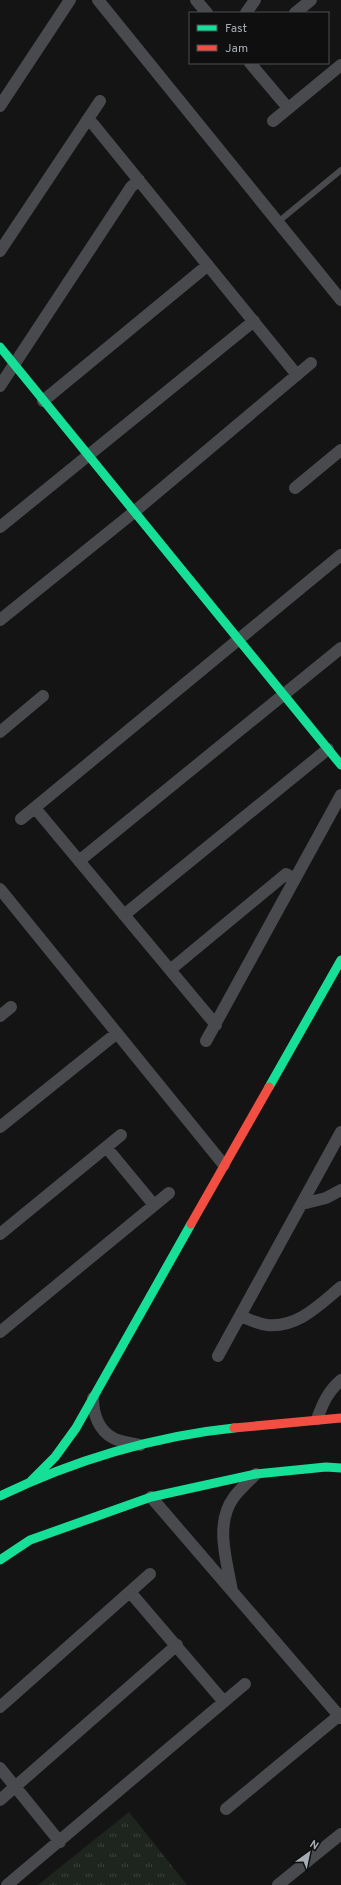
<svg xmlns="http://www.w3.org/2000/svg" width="341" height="1885" viewBox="0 0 341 1885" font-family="Overpass,sans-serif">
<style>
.grass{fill:url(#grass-tufts)}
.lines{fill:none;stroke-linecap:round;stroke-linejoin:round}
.lane{stroke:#494a4d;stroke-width:6}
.street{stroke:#494a4d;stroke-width:12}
.fast{stroke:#16e098;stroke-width:9}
.jam{stroke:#f24e42;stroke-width:9}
</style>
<defs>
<pattern id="grass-tufts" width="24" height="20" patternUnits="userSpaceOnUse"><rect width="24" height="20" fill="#1e251f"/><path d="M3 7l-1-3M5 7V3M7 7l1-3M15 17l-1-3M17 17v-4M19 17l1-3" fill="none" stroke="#3c423d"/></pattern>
</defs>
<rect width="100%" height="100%" fill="#141415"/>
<path class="grass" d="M129,1812L187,1885H38Z"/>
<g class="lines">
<path class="lane" d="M278,222L341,170"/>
<path class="street" d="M98,0L341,300
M196,0L207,13
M246,13L255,0
M295,13L311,0
M250,63L288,108
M0,106L70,0
M87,120L93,124L297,375
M273,121L341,65
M0,251L100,101
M0,386L131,187L139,180
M43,401L208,265
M295,488L341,450
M0,527L254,321
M0,620L134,512L311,363
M0,732L43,696
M35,808L216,1025
M21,819L341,555
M79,861L341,648
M0,889L224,1165
M124,915L328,749
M170,970L286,874L295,879
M0,1016L11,1007
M206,1041L341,795
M0,1127L117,1033
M106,1147L154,1205
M302,1204L326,1198L341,1190
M0,1234L121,1135
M240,1316C249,1319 258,1324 267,1325C298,1328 319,1305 341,1287
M0,1332L169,1193
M218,1356L341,1132
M93,1398C93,1413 98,1430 113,1438C120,1442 132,1443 140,1445
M317,1419C323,1403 328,1391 341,1380
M151,1497L341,1718
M232,1591C227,1561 214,1524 234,1497C240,1489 249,1481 256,1474
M130,1592L224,1702
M0,1707L150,1574
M0,1768L60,1842
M0,1800L177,1645
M226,1809L341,1714
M7,1885L245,1684
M278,1885L341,1834"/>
<path class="fast" d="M0,347L341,765
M269,1087L341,960
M31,1481L55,1457L76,1428L191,1224
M0,1496C72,1461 154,1436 234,1428
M0,1560L30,1540L151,1497L256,1474L326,1467L341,1468"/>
<path class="jam" d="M191,1224L269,1087
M234,1428L341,1418"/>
</g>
<rect x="189" y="12" width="140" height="52" fill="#0f0f10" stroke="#4b4e52"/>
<rect x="197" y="25" width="20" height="6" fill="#16e098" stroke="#4b4e52"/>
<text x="225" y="32" font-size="12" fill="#a6acb5">Fast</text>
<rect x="197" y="45" width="20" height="6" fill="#f24e42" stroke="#4b4e52"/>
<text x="225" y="52" font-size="12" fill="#a6acb5">Jam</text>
<g transform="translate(309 1853) rotate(33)" stroke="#0f0f10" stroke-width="3" paint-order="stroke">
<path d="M0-3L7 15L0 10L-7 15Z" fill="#a6acb5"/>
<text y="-6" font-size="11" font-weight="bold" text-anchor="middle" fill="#a6acb5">N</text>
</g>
</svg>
